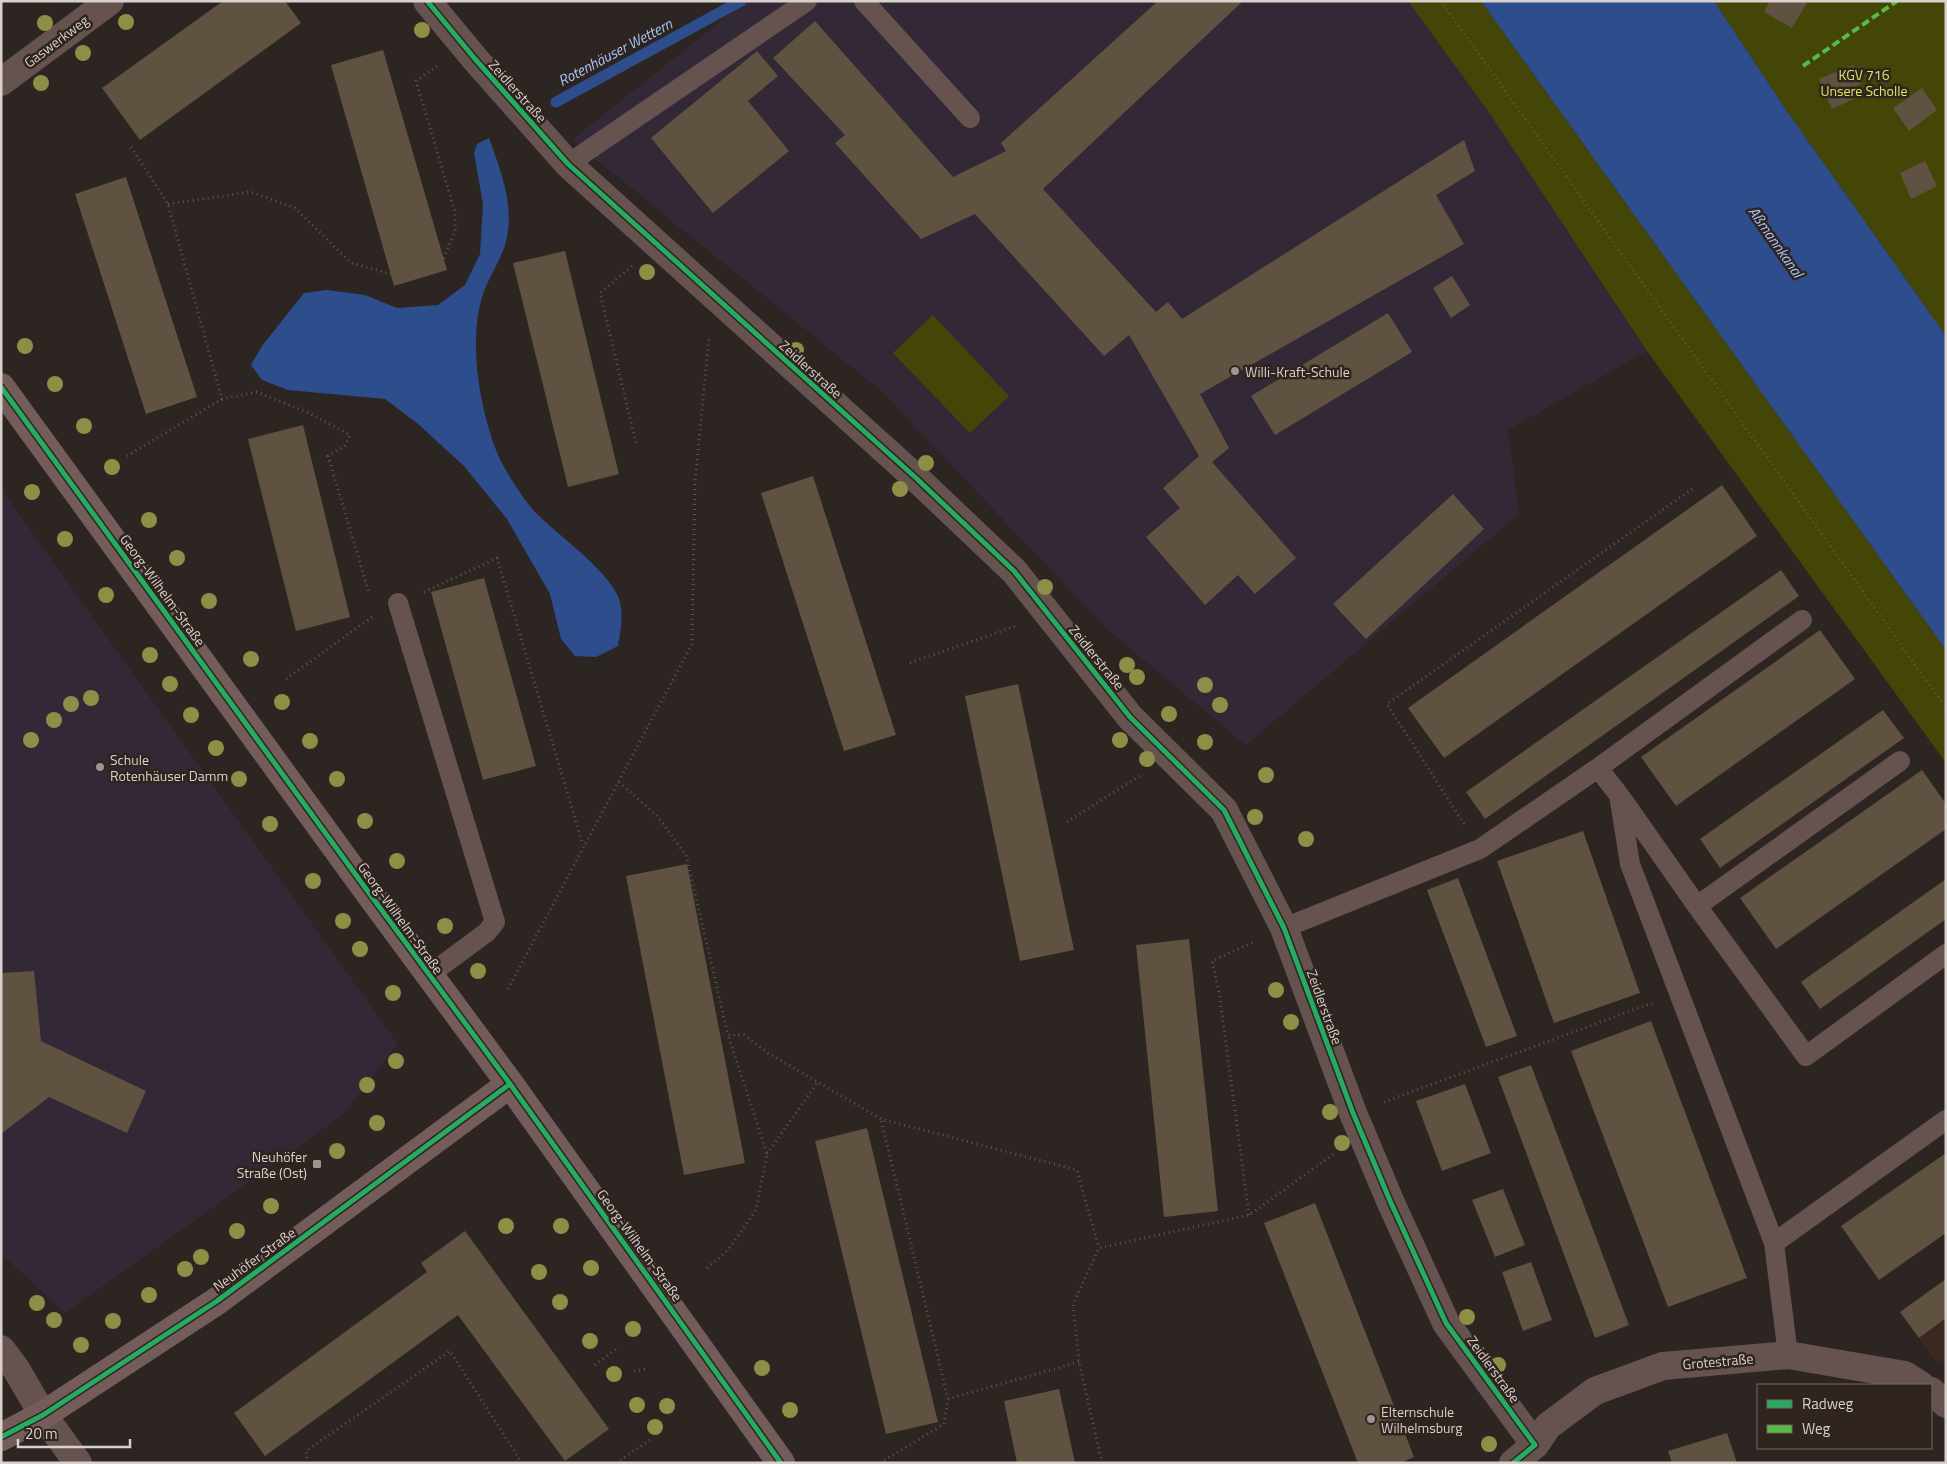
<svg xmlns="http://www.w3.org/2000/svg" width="1947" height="1464" viewBox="0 0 1947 1464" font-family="'Titillium Web',sans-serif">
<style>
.built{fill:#3a2921}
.education{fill:#332936}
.green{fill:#444608}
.water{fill:#2d4d8c}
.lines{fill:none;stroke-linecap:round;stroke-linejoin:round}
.stream{stroke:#2d4d8c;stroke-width:11}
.building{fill:#605240}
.path{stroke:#615452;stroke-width:3;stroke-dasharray:1 4;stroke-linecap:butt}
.lane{stroke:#665350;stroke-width:20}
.street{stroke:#665350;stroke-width:28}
.secondary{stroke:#735c59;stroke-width:28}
.quiet{stroke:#58b947;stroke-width:4;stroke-dasharray:8 4;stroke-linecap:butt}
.cycleway-casing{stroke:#30241e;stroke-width:8}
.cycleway{stroke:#26ab63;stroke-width:5}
.tree{fill:#8d8f47}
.poi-dot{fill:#9c9592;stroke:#30241e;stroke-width:2}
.labels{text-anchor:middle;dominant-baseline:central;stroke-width:5;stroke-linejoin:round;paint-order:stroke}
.street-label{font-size:14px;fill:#d9d1ce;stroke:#30241e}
.park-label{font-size:14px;fill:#dce565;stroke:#30241e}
.poi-label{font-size:14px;fill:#d9d1ce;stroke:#30241e;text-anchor:start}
.water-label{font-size:15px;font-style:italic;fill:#a3c4ff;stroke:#30241e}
</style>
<rect width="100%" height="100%" fill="#2c2522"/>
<path class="built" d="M1946,1318V1360L1938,1365L1919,1338Z"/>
<path class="education" d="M746,1H1408L1488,111L1647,351L1508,430L1519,514L1246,745L1109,631L880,390L572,140Z
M1,489L398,1044L344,1114L65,1313L1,1254Z"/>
<path class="green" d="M1408,1H1481L1946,650V763L1647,351L1488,111Z
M1714,1H1946V336L1791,117Z
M933,315L1009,396L970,433L893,353Z"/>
<path class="water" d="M1481,1H1714L1791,117L1946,336V650Z
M489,138C501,171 516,209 505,245C499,264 486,281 481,301C469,344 480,408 496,450C503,468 525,503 539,516C563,539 601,565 617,594C625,610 621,628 618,646L596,657L575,656L561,639L550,594L507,519L464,466L418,424L385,399L288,390L262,380L251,365L262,346L304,293L327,290L365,295L397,308L438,305L465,285L480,254L483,204L474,153L477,144Z"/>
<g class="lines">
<path class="stream" d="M556,102L741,1"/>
</g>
<path class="building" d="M223,1H285L301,23L140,140L102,88Z
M1158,1H1243L1043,189L1156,312L1168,302L1182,319L1464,140L1475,171L1436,195L1464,244L1200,394L1229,448L1212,462L1296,558L1255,594L1238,575L1205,605L1146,537L1180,508L1163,488L1199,456L1129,335L1104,356L975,214L921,239L835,143L845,135L773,58L815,21L953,177L1006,151L1001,143Z
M1770,1H1808L1792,28L1764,12Z
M383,50L447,270L394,286L331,65Z
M757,51L778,76L748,101L789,151L713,213L651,138Z
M1853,65L1861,84L1850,89L1854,99L1832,109L1819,79Z
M1922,88L1937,110L1909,131L1893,108Z
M1925,161L1937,186L1911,199L1900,173Z
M126,177L197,397L146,414L75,194Z
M565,251L619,474L568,487L513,263Z
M1452,276L1470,305L1451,318L1433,288Z
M1388,313L1412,352L1275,435L1251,396Z
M303,425L350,617L296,631L248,439Z
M813,476L896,735L844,751L761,493Z
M1722,485L1757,536L1444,758L1408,708Z
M1453,494L1484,529L1366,639L1333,604Z
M1781,570L1799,596L1485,819L1466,792Z
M484,578L536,766L483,780L431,592Z
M1820,630L1855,679L1676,806L1641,757Z
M1018,684L1074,950L1020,961L965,696Z
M1883,710L1904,738L1720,868L1700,839Z
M1922,770L1946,804V829L1776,949L1740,898Z
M1583,831L1640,993L1554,1023L1497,861Z
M687,864L745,1163L684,1175L626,876Z
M1458,878L1517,1036L1486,1047L1427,890Z
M1946,879V919L1820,1009L1801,982Z
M1189,939L1218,1211L1164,1217L1136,945Z
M34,971L41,1041L146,1091L127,1133L49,1097L1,1134V973Z
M1651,1021L1747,1278L1668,1307L1571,1051Z
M1531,1065L1629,1325L1595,1338L1498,1077Z
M1465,1084L1491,1153L1442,1171L1416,1101Z
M867,1128L938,1422L886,1434L815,1141Z
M1946,1153V1233L1879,1280L1841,1226Z
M1503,1189L1525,1245L1495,1257L1472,1200Z
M1315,1203L1414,1457L1400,1463H1358L1264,1223Z
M465,1231L609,1429L565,1461L458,1315L265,1456L234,1413L427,1272L421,1263Z
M1531,1262L1552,1320L1523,1331L1502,1272Z
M1946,1279V1318L1919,1338L1900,1312Z
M1059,1389L1075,1463H1017L1004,1401Z
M1727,1433L1737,1463H1672L1668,1451Z"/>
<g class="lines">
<path class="path" d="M1441,1L1946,708
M437,66L416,81L455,212V232L443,259
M131,147L168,204L222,399L257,392L309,413L350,435L345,446L328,456L369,593
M168,204L251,192L295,208L351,263L391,274
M632,266L600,293L636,443
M127,456L222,399
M424,592L497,558L583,845
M910,663L1016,626
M286,679L372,617
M619,782L657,816L686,855L728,1035H744L768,1053L881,1119L1077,1170L1099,1248
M1067,822L1141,775
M1464,824L1387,704L1695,487
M508,989L692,644L695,482L709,337
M1384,1102L1652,1003
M767,1154L817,1083
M1249,1215L1219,992L1212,961L1254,942
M707,1268L728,1250L756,1210L767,1154L728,1035
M595,1365L618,1348
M634,1371L647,1369
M948,1399L1079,1362
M308,1463L306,1451L450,1351L522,1463
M616,1463L650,1440
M880,1463L944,1424L948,1399L881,1119
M1102,1463L1079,1362L1073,1304L1099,1248L1249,1215L1334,1154"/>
<path class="lane" d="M864,1L970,118
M568,164L807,1
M398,603L495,922L487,932L429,975
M1622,799L1697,906L1900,761
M1697,906L1806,1056L1946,954
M1284,928L1480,849L1598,768
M1774,1243L1630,864L1619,795L1598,768L1802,620
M1788,1355L1774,1243L1946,1120"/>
<path class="street" d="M427,1L475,59L568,164L916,478L1014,571L1130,717L1224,810L1284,928L1353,1113L1391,1203L1446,1323L1535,1445L1513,1463
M1,82L110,1
M1,1349L16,1369L43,1415L78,1463
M1931,1391L1946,1404
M1535,1445L1548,1426L1595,1391L1663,1366L1788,1355L1905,1375L1921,1385"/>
<path class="secondary" d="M1,387L369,893L510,1084L781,1463
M1,1437L43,1415L217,1301L510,1084"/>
<path class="quiet" d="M1803,66L1897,1"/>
<g class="cycleway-casing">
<path id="cycleway" d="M427,1L475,59L568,164L916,478L1014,571L1130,717L1224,810L1284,928L1353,1113L1391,1203L1446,1323L1535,1445L1513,1463
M1,387L369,893L510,1084L781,1463
M1,1437L43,1415L217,1301L510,1084"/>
</g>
<use href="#cycleway" class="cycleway"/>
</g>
<g class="tree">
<circle cx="126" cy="22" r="8"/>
<circle cx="45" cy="23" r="8"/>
<circle cx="422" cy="30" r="8"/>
<circle cx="83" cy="53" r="8"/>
<circle cx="41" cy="83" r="8"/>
<circle cx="647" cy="272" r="8"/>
<circle cx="25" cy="346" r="8"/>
<circle cx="796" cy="350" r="8"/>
<circle cx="55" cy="384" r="8"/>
<circle cx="84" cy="426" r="8"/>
<circle cx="926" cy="463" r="8"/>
<circle cx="112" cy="467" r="8"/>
<circle cx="900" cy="489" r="8"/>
<circle cx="32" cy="492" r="8"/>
<circle cx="149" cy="520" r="8"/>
<circle cx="65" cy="539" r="8"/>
<circle cx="177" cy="558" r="8"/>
<circle cx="1045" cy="587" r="8"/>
<circle cx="106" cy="595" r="8"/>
<circle cx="209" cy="601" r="8"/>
<circle cx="150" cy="655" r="8"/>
<circle cx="251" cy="659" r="8"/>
<circle cx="1127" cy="665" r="8"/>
<circle cx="1137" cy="677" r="8"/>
<circle cx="170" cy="684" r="8"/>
<circle cx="1205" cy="685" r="8"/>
<circle cx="91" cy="698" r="8"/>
<circle cx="282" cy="702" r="8"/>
<circle cx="71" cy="704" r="8"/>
<circle cx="1220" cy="705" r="8"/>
<circle cx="1169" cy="714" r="8"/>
<circle cx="191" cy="715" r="8"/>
<circle cx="54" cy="720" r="8"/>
<circle cx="31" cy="740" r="8"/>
<circle cx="1120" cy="740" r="8"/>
<circle cx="310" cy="741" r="8"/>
<circle cx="1205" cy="742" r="8"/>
<circle cx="216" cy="748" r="8"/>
<circle cx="1147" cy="759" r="8"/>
<circle cx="1266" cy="775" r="8"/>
<circle cx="239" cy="779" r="8"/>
<circle cx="337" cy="779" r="8"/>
<circle cx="1255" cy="817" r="8"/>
<circle cx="365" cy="821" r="8"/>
<circle cx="270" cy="824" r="8"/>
<circle cx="1306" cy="839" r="8"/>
<circle cx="397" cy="861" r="8"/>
<circle cx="313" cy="881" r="8"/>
<circle cx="343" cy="921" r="8"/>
<circle cx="445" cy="926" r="8"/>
<circle cx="360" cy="949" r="8"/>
<circle cx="478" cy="971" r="8"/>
<circle cx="1276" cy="990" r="8"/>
<circle cx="393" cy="993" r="8"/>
<circle cx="1291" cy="1022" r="8"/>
<circle cx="396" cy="1061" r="8"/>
<circle cx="367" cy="1085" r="8"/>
<circle cx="1330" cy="1112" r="8"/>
<circle cx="377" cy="1123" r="8"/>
<circle cx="1342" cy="1143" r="8"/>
<circle cx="337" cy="1151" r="8"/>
<circle cx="271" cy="1206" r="8"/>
<circle cx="506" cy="1226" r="8"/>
<circle cx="561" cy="1226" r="8"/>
<circle cx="237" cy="1231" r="8"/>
<circle cx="201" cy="1257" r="8"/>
<circle cx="591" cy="1268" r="8"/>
<circle cx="185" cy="1269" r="8"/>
<circle cx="539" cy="1272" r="8"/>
<circle cx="149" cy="1295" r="8"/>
<circle cx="560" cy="1302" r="8"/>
<circle cx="37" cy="1303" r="8"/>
<circle cx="1467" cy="1317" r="8"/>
<circle cx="54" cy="1320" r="8"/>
<circle cx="113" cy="1321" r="8"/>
<circle cx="633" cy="1329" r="8"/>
<circle cx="590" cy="1341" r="8"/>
<circle cx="81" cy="1345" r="8"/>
<circle cx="1498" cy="1365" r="8"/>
<circle cx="762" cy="1368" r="8"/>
<circle cx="614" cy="1374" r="8"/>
<circle cx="637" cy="1405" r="8"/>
<circle cx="667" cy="1406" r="8"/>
<circle cx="790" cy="1410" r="8"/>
<circle cx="655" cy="1427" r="8"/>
<circle cx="1489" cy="1444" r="8"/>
</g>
<g class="poi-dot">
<circle cx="1235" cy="371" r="5"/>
<circle cx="100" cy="767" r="5"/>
<rect x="312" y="1159" width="10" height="10" rx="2.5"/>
<circle cx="1371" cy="1419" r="5"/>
</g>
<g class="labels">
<g class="street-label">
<text transform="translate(56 41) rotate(-37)">Gaswerkweg</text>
<text transform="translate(518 91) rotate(48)">Zeidlerstraße</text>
<text transform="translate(811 369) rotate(42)">Zeidlerstraße</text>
<text transform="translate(163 590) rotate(54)">Georg-Wilhelm-Straße</text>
<text transform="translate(1097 657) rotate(51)">Zeidlerstraße</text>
<text transform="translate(401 918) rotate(54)">Georg-Wilhelm-Straße</text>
<text transform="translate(1325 1007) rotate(70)">Zeidlerstraße</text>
<text transform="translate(640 1245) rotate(54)">Georg-Wilhelm-Straße</text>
<text transform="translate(254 1259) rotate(-36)">Neuhöfer Straße</text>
<text transform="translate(1718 1361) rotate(-5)">Grotestraße</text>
<text transform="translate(1494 1369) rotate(54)">Zeidlerstraße</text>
</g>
<g class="park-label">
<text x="1864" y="74">KGV 716<tspan x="1864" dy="16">Unsere Scholle</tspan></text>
</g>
<g class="poi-label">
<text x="1245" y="371">Willi-Kraft-Schule</text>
<text x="110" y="759">Schule<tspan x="110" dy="16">Rotenhäuser Damm</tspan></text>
<text x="307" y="1156" text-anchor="end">Neuhöfer<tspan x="307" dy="16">Straße (Ost)</tspan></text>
<text x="1381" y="1411">Elternschule<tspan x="1381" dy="16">Wilhelmsburg</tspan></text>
</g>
<g class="water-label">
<text transform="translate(615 52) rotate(-28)">Rotenhäuser Wettern</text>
<text transform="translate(1776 242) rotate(55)">Aßmannkanal</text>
</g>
</g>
<rect width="1947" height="1464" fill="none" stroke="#d9d1ce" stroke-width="5"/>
<rect x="1757" y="1384" width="175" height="65" fill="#30241e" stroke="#746964"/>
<rect x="1767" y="1400" width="25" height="8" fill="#26ab63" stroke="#746964"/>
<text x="1802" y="1409" font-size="15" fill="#d9d1ce">Radweg</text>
<rect x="1767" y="1425" width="25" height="8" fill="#58b947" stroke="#746964"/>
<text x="1802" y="1434" font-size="15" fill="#d9d1ce">Weg</text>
<path d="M18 1439v8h112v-8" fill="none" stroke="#d9d1ce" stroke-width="2.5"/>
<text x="25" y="1439" font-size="15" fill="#d9d1ce" stroke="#30241e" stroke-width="4" paint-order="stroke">20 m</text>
</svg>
